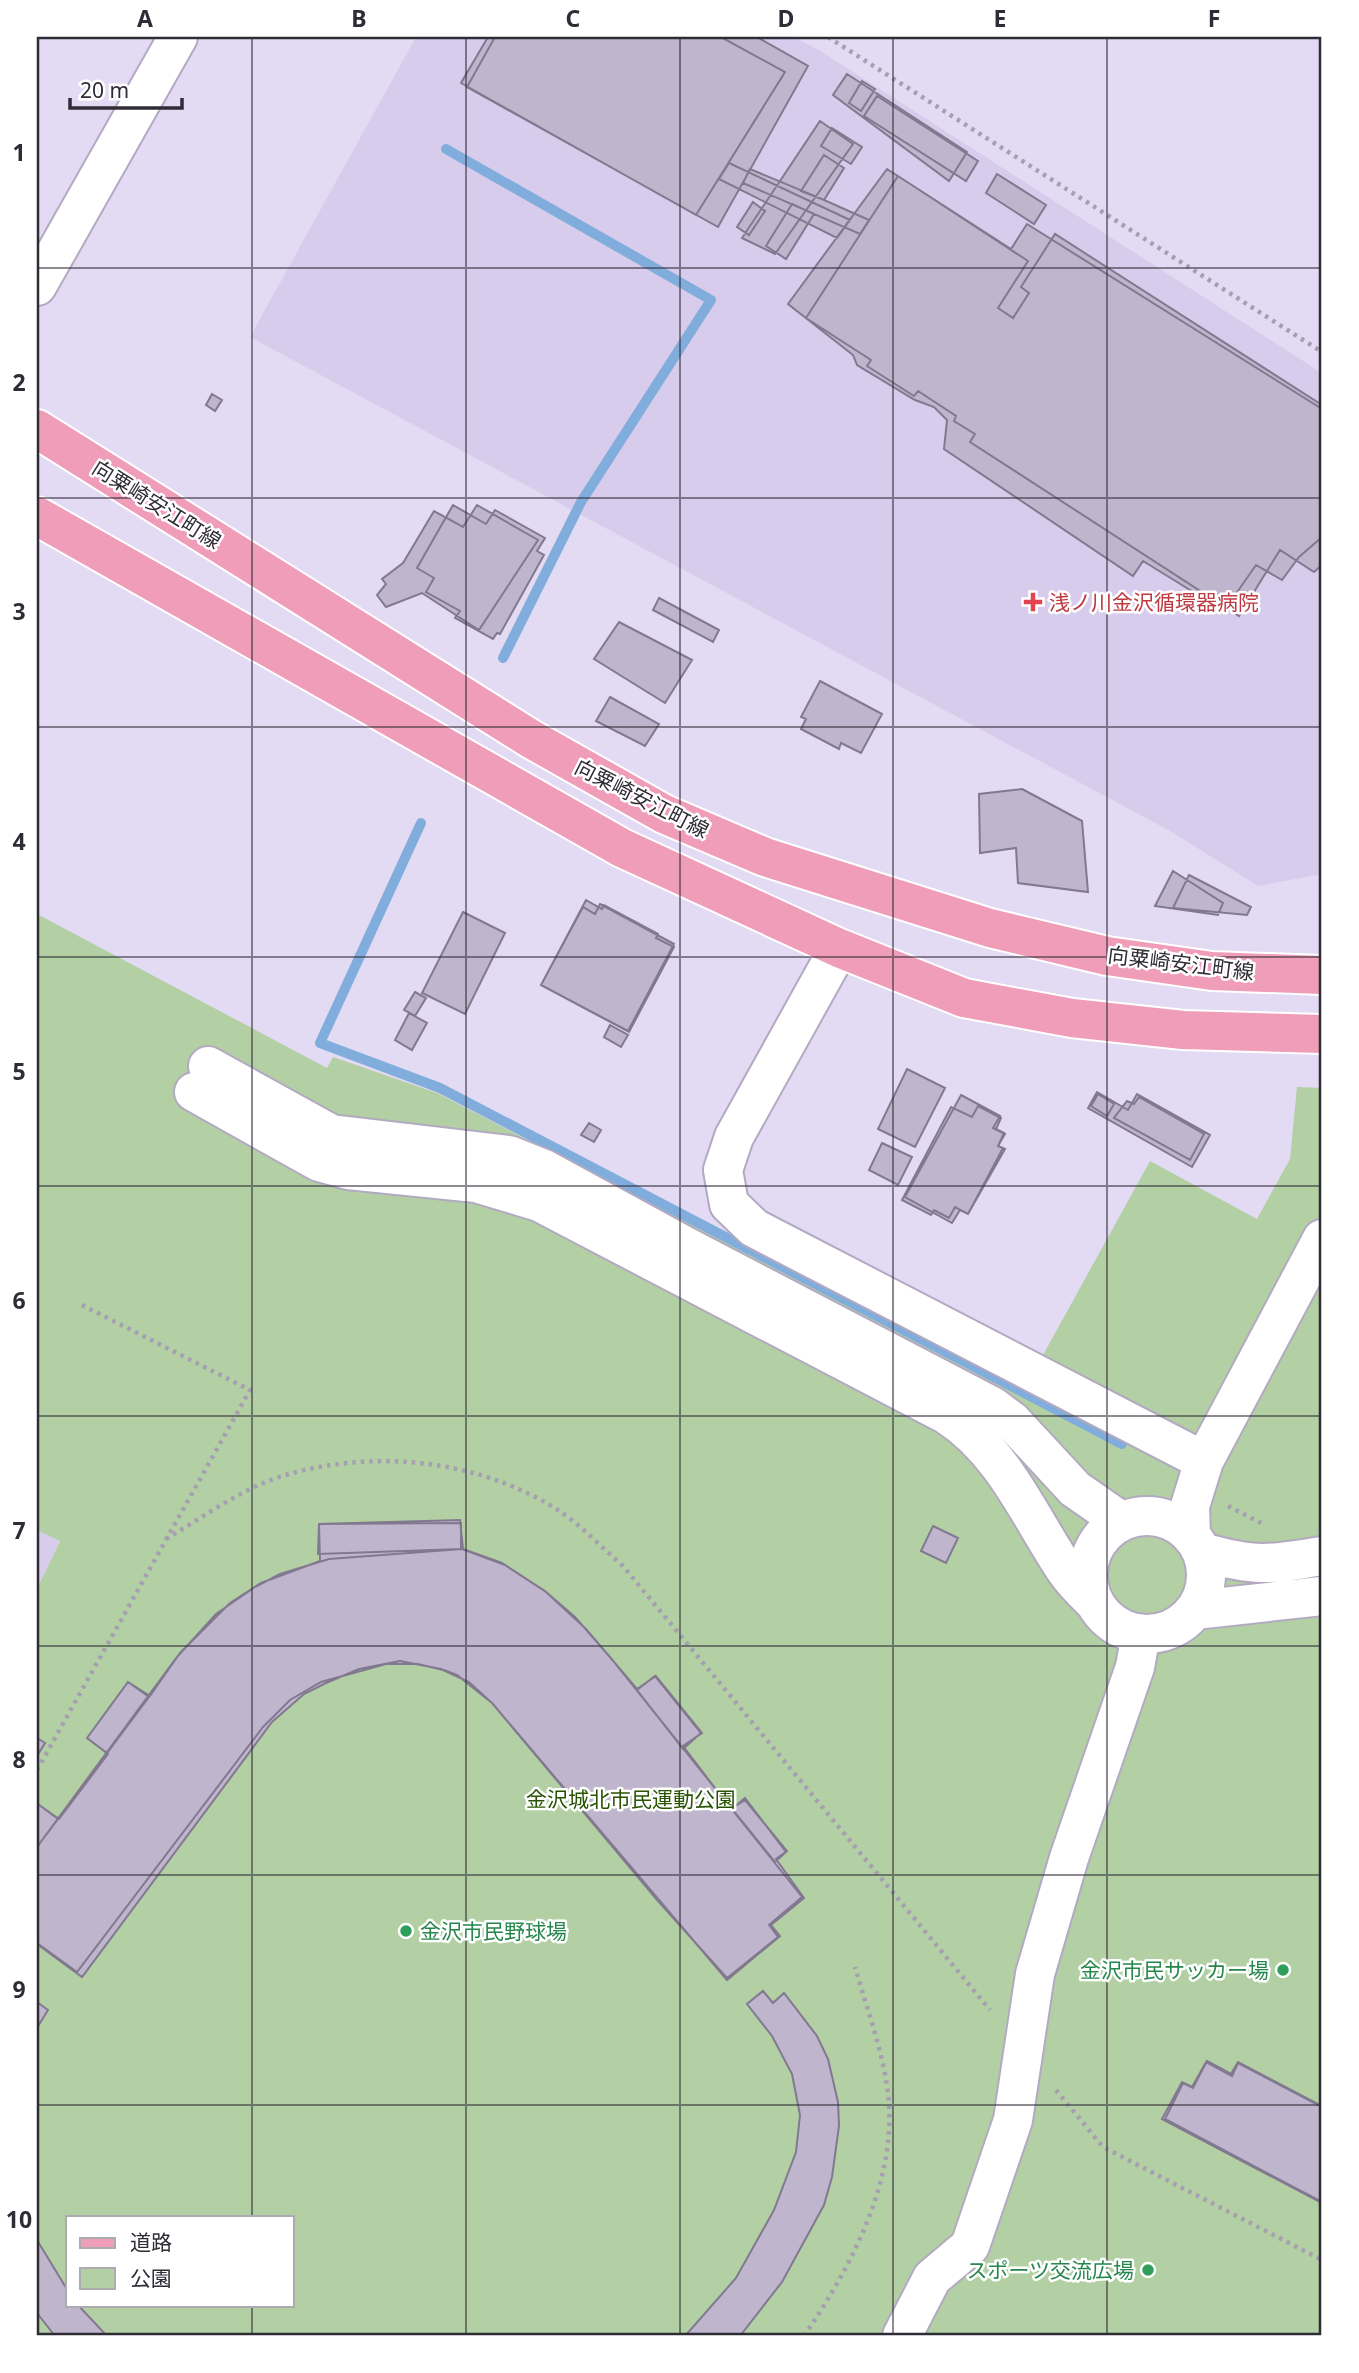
<svg xmlns="http://www.w3.org/2000/svg" width="1359" height="2373" viewBox="0 0 1359 2373" font-family="'Noto Sans','Noto Sans JP',sans-serif">
<style>
.built{fill:#d8ccec}
.green{fill:#b2d0a3;fill-rule:evenodd}
.lines{fill:none;stroke-linecap:round;stroke-linejoin:round}
.stream{stroke:#81addc;stroke-width:10}
.building{fill:#bfb6ce;stroke:#827990;stroke-width:2}
.minor-casing{stroke:#b3aac2;stroke-width:42}
.major-casing{stroke:#fff;stroke-width:42}
.path{stroke:#a69fb2;stroke-width:4.5;stroke-dasharray:3.5 5;stroke-linecap:butt}
.minor{stroke:#fff;stroke-width:38}
.major{stroke:#ef9db8;stroke-width:38}
.grid{fill:none;stroke:#302c36;stroke-width:2;stroke-opacity:0.55}
.health-dot{fill:#e0444e;stroke:#fff;stroke-width:2.5}
.leisure-dot{fill:#2e9e5b;stroke:#fff;stroke-width:2.5}
.labels{text-anchor:middle;dominant-baseline:central;stroke-width:5;stroke-linejoin:round;paint-order:stroke}
.street-label{font-size:21px;fill:#302c36;stroke:#fff}
.health-label{font-size:21px;fill:#be3a42;stroke:#fff;text-anchor:start}
.park-label{font-size:21px;fill:#285303;stroke:#fff}
.leisure-label{font-size:21px;fill:#27864d;stroke:#fff;text-anchor:end}
.neatline{fill:none;stroke:#302c36;stroke-width:2.5}
.grid-label{font-size:23px;text-anchor:middle;font-weight:bold;fill:#302c36}
</style>
<rect width="100%" height="100%" fill="#e3daf3"/>
<path class="built" d="M416,37H794L822,52L1322,373V874L1258,886L1170,831L250,337Z
M37,1530L60,1540L37,1589Z"/>
<path class="green" d="M37,914L327,1068L333,1057L437,1093L1021,1395L1150,1161L1257,1219L1290,1159L1297,1087L1322,1088V2336H37V1589L60,1541L37,1530ZM68,2217H292V2305H68Z"/>
<g class="lines">
<path class="stream" d="M446,149L711,300L581,502L503,658
M421,823L320,1043L440,1088L1122,1444"/>
</g>
<path class="building" d="M488,37H721L785,72L696,215L461,83Z
M495,37H757L808,66L718,227L467,87Z
M847,74L967,152L949,181L833,95Z
M862,81L875,89L861,111L849,103Z
M877,96L978,161L966,181L864,116Z
M820,121L853,144L775,254L742,238Z
M832,128L862,147L851,164L821,146Z
M824,155L844,168L824,200L801,191Z
M729,163L850,220L837,238L719,179Z
M750,169L824,200L869,220L860,234L743,183Z
M887,169L1011,249L1027,224L1322,409V537L1299,557L1282,580L1256,565L1224,611L1143,561L1133,576L944,449L947,420L934,407L915,400L857,365L853,355L788,304Z
M997,174L1046,205L1034,224L986,193Z
M898,176L1028,261L998,308L1013,318L1029,293L1021,287L1055,234L1322,405V565L1314,572L1280,550L1239,616L970,442L975,434L954,421L956,416L918,391L914,396L867,366L871,360L806,318Z
M753,202L765,211L749,235L737,227Z
M792,204L814,214L786,259L766,246Z
M212,394L222,400L215,411L206,405Z
M453,505L486,524L495,510L545,538L537,551L544,555L500,634L497,633L493,639L455,618L460,611L426,592L434,578L417,568Z
M477,505L538,540L479,630L422,593L386,607L377,595L386,584L382,579L403,563L434,511L463,527Z
M659,598L719,630L713,642L653,610Z
M619,622L692,660L665,703L594,659Z
M820,681L882,714L861,753L841,743L839,749L801,729L806,719L801,717Z
M610,697L659,724L645,746L596,721Z
M1022,789L1082,821L1088,892L1018,883L1016,848L980,853L979,794Z
M1173,871L1223,903L1218,915L1155,906Z
M1189,875L1251,907L1247,915L1173,908Z
M586,900L602,909L604,905L658,934L656,938L674,947L629,1032L541,985Z
M600,904L674,944L628,1031L541,985L583,907L595,914Z
M463,912L505,933L465,1014L422,993Z
M415,992L426,998L415,1016L404,1010Z
M409,1013L427,1023L412,1050L395,1040Z
M610,1025L628,1035L621,1047L604,1037Z
M907,1069L945,1088L915,1147L878,1129Z
M1097,1092L1128,1110L1137,1094L1210,1135L1192,1167L1088,1108Z
M1098,1094L1114,1104L1107,1116L1091,1106Z
M961,1095L1000,1116L993,1128L1005,1134L998,1146L1005,1149L968,1214L960,1210L952,1223L905,1197Z
M1139,1097L1204,1134L1190,1160L1114,1118L1127,1101L1134,1104Z
M978,1106L1001,1118L996,1129L1004,1133L998,1146L1003,1148L968,1214L955,1207L949,1218L934,1210L931,1215L902,1200L951,1107L972,1117Z
M589,1123L601,1130L594,1142L581,1135Z
M882,1143L912,1157L898,1185L869,1170Z
M460,1520L463,1549L502,1563L546,1592L586,1629L637,1689L656,1676L702,1733L683,1746L731,1809L745,1800L787,1851L776,1859L804,1898L771,1925L780,1936L727,1980L492,1703L469,1682L443,1670L418,1664H386L321,1682L290,1700L263,1727L77,1972L37,1943V1808L39,1805L59,1819L108,1754L87,1738L128,1682L150,1696L180,1653L230,1603L261,1583L320,1561L319,1524Z
M461,1523V1549L318,1554L319,1524Z
M933,1526L958,1538L946,1563L921,1551Z
M462,1549L505,1565L545,1591L575,1617L610,1657L802,1897L769,1925L778,1937L727,1978L658,1901L492,1703L457,1675L441,1669L400,1661L359,1669L326,1683L304,1694L272,1722L82,1977L37,1944V1847L177,1657L216,1614L255,1587L280,1574L329,1559Z
M655,1676L701,1733L683,1749L637,1690Z
M128,1682L149,1697L107,1753L87,1738Z
M37,1738L45,1743L37,1756Z
M745,1798L786,1852L775,1862L732,1809Z
M38,1804L58,1819L37,1847V1806Z
M763,1991L773,2003L784,1993L817,2036L828,2059L838,2102L839,2126L832,2177L824,2205L782,2282L740,2336H685L736,2278L774,2210L796,2152L800,2115L792,2074L772,2036L747,2004Z
M37,2002L48,2010L37,2028Z
M1207,2061L1231,2074L1238,2062L1322,2106V2202L1165,2119L1183,2083L1193,2088Z
M1206,2062L1232,2076L1238,2063L1322,2107V2203L1162,2119L1182,2082L1192,2087Z
M37,2240L68,2291V2305H78L107,2336H55L37,2313Z"/>
<g class="lines">
<g class="minor-casing">
<path id="minor" d="M37,286L178,37
M839,948L734,1137L723,1170L729,1204L754,1228L1204,1461
M208,1066L331,1134L509,1155L544,1169L685,1246L992,1406L1012,1421L1075,1489L1121,1521
M194,1092L319,1162L348,1170L476,1183L539,1202L947,1415C1004,1452 1029,1516 1066,1571C1074,1583 1085,1593 1095,1603
M1088 1575a59 59 0 1 1 118 0a59 59 0 1 1-118 0Z
M1191,1535L1190,1506L1204,1461L1322,1239
M1202,1552C1255,1567 1268,1565 1322,1556
M1195,1610L1322,1596
M902,2336L932,2278L970,2246L1013,2120L1035,1974L1069,1858L1135,1667L1141,1634"/>
</g>
<g class="major-casing">
<path id="major" d="M37,429L531,739L664,814L765,857L990,928L1107,956L1212,971L1322,975
M37,516L622,848L839,948L964,998L1072,1018L1183,1030L1322,1034"/>
</g>
<path class="path" d="M828,37L1322,352
M1228,1506L1261,1523
M166,1539C205,1516 245,1486 289,1474C378,1449 479,1460 558,1510C581,1525 602,1548 623,1566L990,2010
M37,1770L250,1390L78,1303
M1056,2090L1103,2147L1322,2260
M804,2336C852,2266 901,2174 887,2086C881,2046 866,2006 855,1967"/>
<use href="#minor" class="minor"/>
<use href="#major" class="major"/>
</g>
<path class="grid" d="M252,37V2217M466,37V2336M680,37V2336M893,37V2336M1107,37V2336M37,268H1322M37,498H1322M37,727H1322M37,957H1322M37,1186H1322M37,1416H1322M37,1646H1322M37,1875H1322M37,2105H1322M252,2305V2336"/>
<path class="health-dot" d="M1029.5 591.5h7v7h7v7h-7v7h-7v-7h-7v-7h7z"/>
<g class="leisure-dot">
<circle cx="406" cy="1931" r="7"/>
<circle cx="1283" cy="1970" r="7"/>
<circle cx="1148" cy="2270" r="7"/>
</g>
<g class="labels">
<g class="street-label">
<text transform="translate(157 504) rotate(32)">向粟崎安江町線</text>
<text transform="translate(642 798) rotate(27)">向粟崎安江町線</text>
<text transform="translate(1181 963) rotate(7)">向粟崎安江町線</text>
</g>
<g class="health-label">
<text x="1049" y="602">浅ノ川金沢循環器病院</text>
</g>
<g class="park-label">
<text x="631" y="1799">金沢城北市民運動公園</text>
</g>
<g class="leisure-label">
<text x="420" y="1931" text-anchor="start">金沢市民野球場</text>
<text x="1269" y="1970">金沢市民サッカー場</text>
<text x="1134" y="2270">スポーツ交流広場</text>
</g>
</g>
<rect width="1359" height="2373" fill="none" stroke="#ffffff" stroke-width="77"/>
<rect x="66" y="2216" width="228" height="91" fill="#ffffff" stroke="#acabaf" stroke-width="2"/>
<rect x="80" y="2238" width="35" height="10" fill="#ef9db8" stroke="#acabaf" stroke-width="2"/>
<text x="130" y="2250" font-size="21" fill="#302c36">道路</text>
<rect x="80" y="2268" width="35" height="21" fill="#b2d0a3" stroke="#acabaf" stroke-width="2"/>
<text x="130" y="2286" font-size="21" fill="#302c36">公園</text>
<path d="M70 98v10h112v-10" fill="none" stroke="#302c36" stroke-width="3.5"/>
<text x="80" y="98" font-size="21" fill="#302c36" stroke="#ffffff" stroke-width="5" paint-order="stroke">20 m</text>
<rect x="38" y="38" width="1282" height="2296" class="neatline"/>
<g class="grid-label">
<text x="145" y="27">A</text>
<text x="359" y="27">B</text>
<text x="573" y="27">C</text>
<text x="786" y="27">D</text>
<text x="1000" y="27">E</text>
<text x="1214" y="27">F</text>
<text x="19" y="161">1</text>
<text x="19" y="391">2</text>
<text x="19" y="620">3</text>
<text x="19" y="850">4</text>
<text x="19" y="1080">5</text>
<text x="19" y="1309">6</text>
<text x="19" y="1539">7</text>
<text x="19" y="1768">8</text>
<text x="19" y="1998">9</text>
<text x="19" y="2228">10</text>
</g>
</svg>
